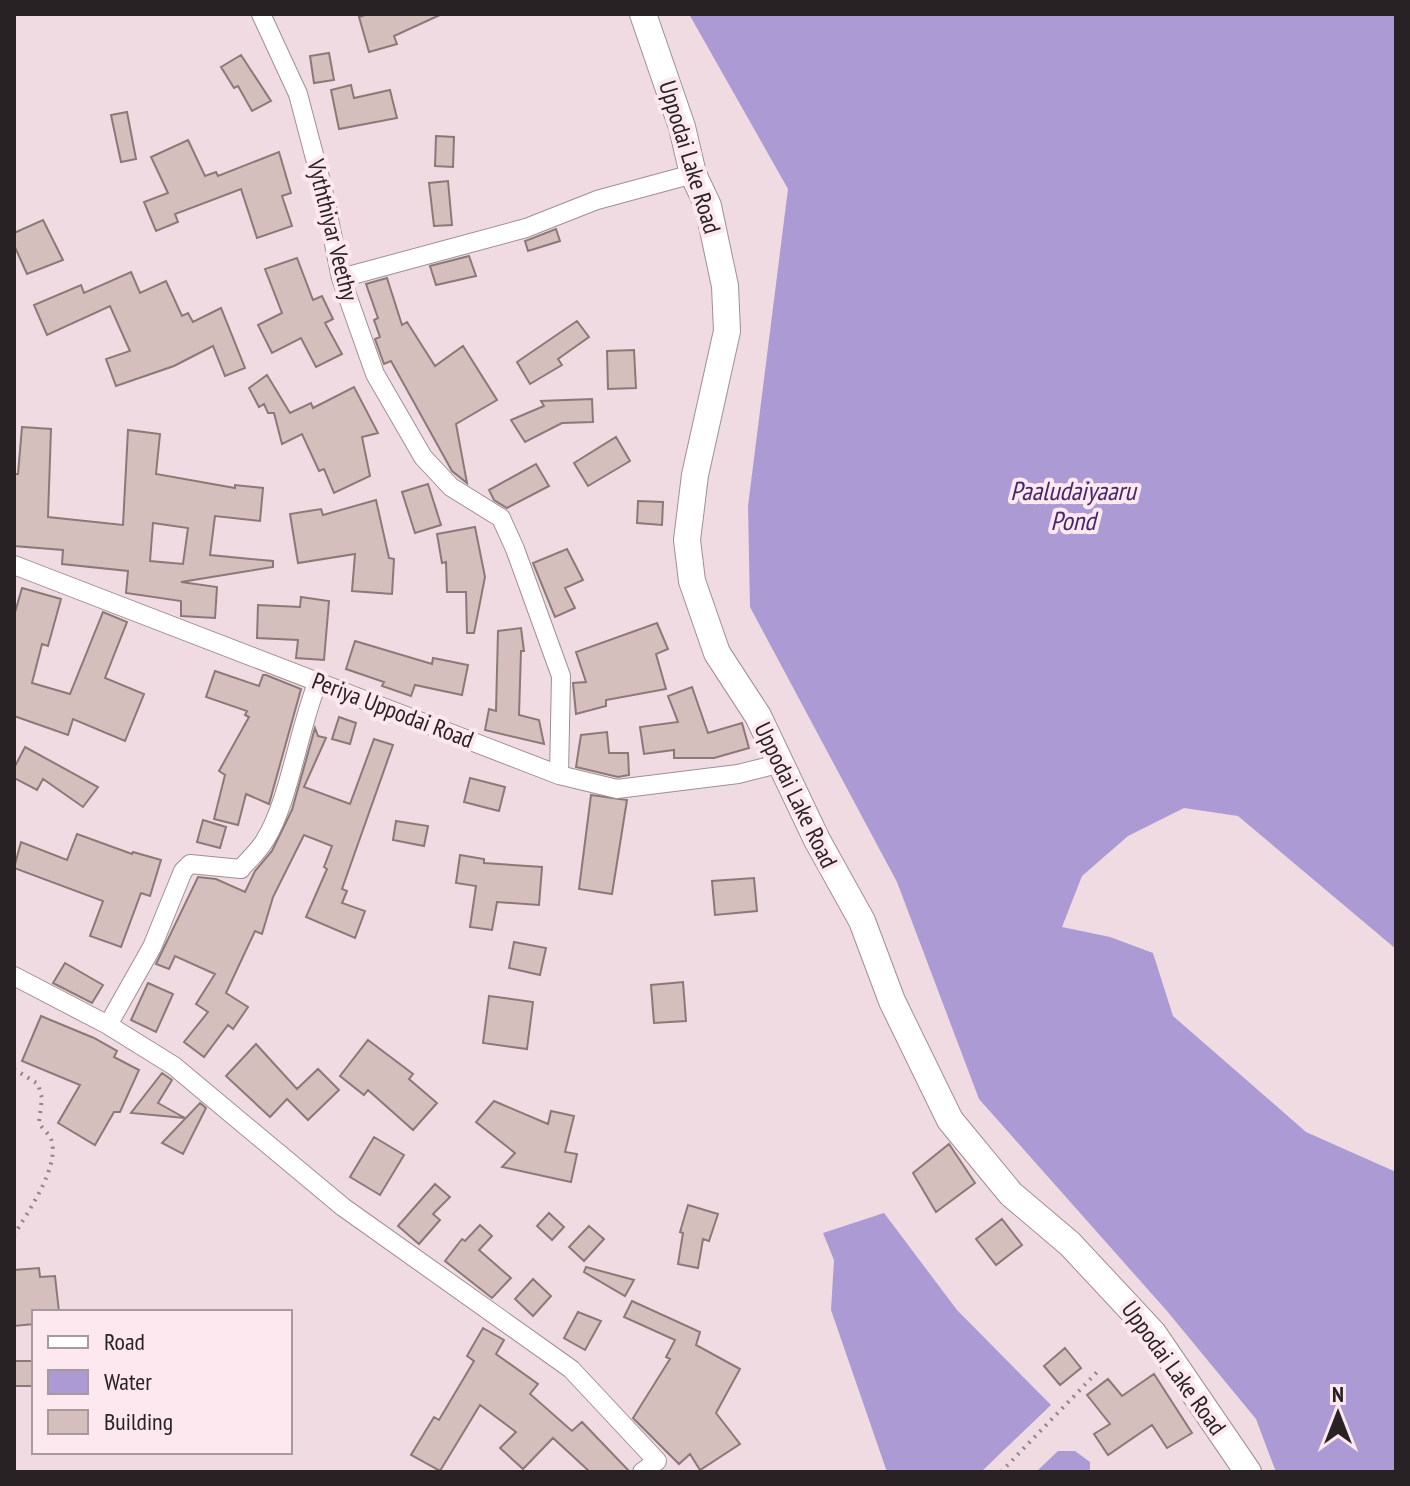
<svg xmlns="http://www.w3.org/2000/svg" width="1410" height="1486" viewBox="0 0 1410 1486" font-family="'PT Sans Narrow',sans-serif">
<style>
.water{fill:#ab9ad3}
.building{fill:#d4bfbd;stroke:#8c7977;stroke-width:2;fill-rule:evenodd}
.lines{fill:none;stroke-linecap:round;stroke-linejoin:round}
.street-casing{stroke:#a18f95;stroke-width:20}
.secondary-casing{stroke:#a18f95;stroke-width:28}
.path{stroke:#928488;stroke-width:4;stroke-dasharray:2 6;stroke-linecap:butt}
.street{stroke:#fff;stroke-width:18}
.secondary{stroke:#fff;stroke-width:26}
.labels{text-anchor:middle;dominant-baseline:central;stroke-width:8;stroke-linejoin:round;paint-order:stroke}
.street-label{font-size:24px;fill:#292224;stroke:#fce8ee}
.water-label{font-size:26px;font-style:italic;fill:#42276b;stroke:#fce8ee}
</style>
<rect width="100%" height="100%" fill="#efdbe1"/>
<path class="water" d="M689,14H1396V949L1238,816L1184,808L1128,836L1082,876L1062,927L1110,937L1153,953L1173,1016L1306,1132L1396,1172V1472H1276L1256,1419L1167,1311L979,1099L897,882L750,607L748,506L788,189Z
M884,1213L957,1310L1051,1405L981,1472H887L831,1310L834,1260L823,1233Z
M1058,1451H1075L1090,1462V1472H1036Z"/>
<path class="building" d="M368,14H442L394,36L397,44L369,52L359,17Z
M329,53L334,80L314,83L310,56Z
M241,55L271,101L252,111L238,86L234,88L221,67Z
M351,85L354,98L390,90L397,118L339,129L331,90Z
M127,112L136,159L121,162L111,115Z
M436,136L454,137L453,167L435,166Z
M188,140L205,176L216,172L218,176L279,152L291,193L282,196L292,226L257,238L241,189L175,214L178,222L156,231L144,202L168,193L151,157Z
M448,181L452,225L434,226L429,183Z
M43,220L63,260L27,274L14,245V233Z
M556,229L560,241L528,251L525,241Z
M469,256L476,276L436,285L430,266Z
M297,258L313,300L322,296L333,319L325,323L342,354L316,367L301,338L272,353L258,325L282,313L265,269Z
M131,272L140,293L166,281L182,316L188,313L193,322L221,308L245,368L225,376L213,346L174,366L116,386L106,359L130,351L110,306L47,335L34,305L81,285L84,293Z
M387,278L402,325L407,322L435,366L463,346L497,400L456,424L467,483L452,471L391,361L384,364L375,339L380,337L374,320L378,318L366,284Z
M577,321L589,337L558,359L562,365L530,384L517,362Z
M634,350L636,388L608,389L607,351Z
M267,375L290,413L311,403L313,408L354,387L378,433L362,437L370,476L334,493L324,469L319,471L302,434L282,444L274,413H268L264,404L259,407L249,388Z
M592,399L593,422L562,423L525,442L511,420L544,406L541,401Z
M22,427L51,429L48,517L123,525L128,430L160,434L156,474L235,488V485L263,488L260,521L215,516L210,555L273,561V567L181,582L217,587L215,618L181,616V601L126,593L128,571L62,564L63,550L14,546V474H18ZM153,523L188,528L183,564L150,561Z
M616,437L630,461L588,486L574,463Z
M536,464L549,486L507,508L494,500L489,490Z
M428,484L441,525L415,533L402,492Z
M376,500L389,558L394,559L392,594L352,591L355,554L298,563L290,514L321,509L323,515Z
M638,501L663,502L662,525L637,523Z
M475,527L485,577L474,633H467L466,592H447L446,562L442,563L437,534Z
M567,549L583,580L565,588L575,608L555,617L533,563Z
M22,588L61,599L48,646L42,644L32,683L70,694L103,612L127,622L105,678L144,694L125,741L73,719L68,735L14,716V616Z
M301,597L329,601L324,660L296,658L298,640L257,638L258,605L300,607Z
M657,623L668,649L656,654L666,689L606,700V706L576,714L573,683L586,682L576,652Z
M521,628L524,651H521L519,715L539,720L544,744L485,730L489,709L496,711L498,631Z
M355,641L432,664L433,658L468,665L462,695L415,685L411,696L382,686L384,682L346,669Z
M215,671L259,686L263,675H266L301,689L269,804L246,794L238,825L214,819L225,775L219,771L249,717L245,715L247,711L206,697Z
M692,687L708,733L742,723L749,748L714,758H674V750L644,754L640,727L678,722L668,696Z
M339,717L356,723L350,744L332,739Z
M315,728L318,736L326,738L304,787L350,804L374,739L393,745L342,889L347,891L342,903L365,911L355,938L306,917L327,869L324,867L332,846L304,835L273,897L262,934L255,931L226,993L248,1007L233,1029L228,1025L204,1057L184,1042L208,1012L196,1004L215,974L175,956L169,969L156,964L198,877L216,879L245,892L255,871L272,851L292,810Z
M607,732L609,753H628L629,775L618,777L576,767L581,735Z
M25,747L98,787L83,807L43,779L37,790L14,778V768Z
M470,778L505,787L499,811L464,802Z
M591,795L627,800L612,894L579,889Z
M203,820L226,827L220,848L197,842Z
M396,821L428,826L424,846L393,840Z
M77,834L132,854L133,852L161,860L150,896L141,893L121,947L90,936L103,901L14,868L21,842L67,860Z
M460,855L484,859V863L542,867L539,905L497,902L492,930L470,927L476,886L456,883Z
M754,878L757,911L715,915L712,881Z
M514,942L546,948L540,975L509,968Z
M65,963L103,985L92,1003L53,983Z
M683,982L686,1021L654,1023L651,985Z
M148,983L173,994L156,1032L131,1020Z
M489,996L533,1002L527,1049L483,1043Z
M41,1016L94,1038L117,1051L114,1057L139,1070L120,1112H114L95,1145L58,1123L80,1085L22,1061Z
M368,1040L413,1074L409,1079L437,1103L413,1130L368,1090L364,1095L340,1076Z
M256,1044L297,1089L318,1069L339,1090L308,1120L287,1099L270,1117L226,1076Z
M162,1073L172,1080L158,1103L185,1118L131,1113Z
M494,1101L548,1124L551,1111L574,1116L565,1152L577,1154L571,1182L502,1167L515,1153L476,1122Z
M200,1103L206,1108L183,1154L162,1143Z
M374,1137L404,1155L380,1195L350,1177Z
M949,1144L975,1183L936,1212L913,1173Z
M435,1184L450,1197L433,1214L440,1220L419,1244L398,1226Z
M688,1205L718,1214L709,1241L703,1239L698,1268L678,1264L683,1233L680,1232Z
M549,1213L564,1227L552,1240L537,1226Z
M1002,1219L1022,1245L996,1265L976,1239Z
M480,1225L492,1236L479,1250L511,1278L492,1298L445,1261L462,1239L465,1241Z
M589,1226L604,1239L584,1261L569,1247Z
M586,1267L634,1280L625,1296L584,1272Z
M39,1268L40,1277L55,1276L59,1312H34V1324L14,1326V1270Z
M533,1279L551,1296L533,1316L515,1299Z
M632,1301L700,1332L696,1345L740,1369L716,1413L740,1444L700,1470L690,1454L679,1464L633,1418L670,1359L666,1357L675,1340L624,1317Z
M578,1312L601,1321L585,1350L564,1338Z
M483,1328L504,1340L496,1354L538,1384L530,1394L572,1431L582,1422L630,1472H590L553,1438L523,1469L500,1448L516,1432L480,1405L440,1471L411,1455L434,1417L439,1420L474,1361L467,1356Z
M1065,1348L1081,1368L1060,1385L1044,1366Z
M14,1361H34V1386H14Z
M1154,1374L1192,1433L1167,1448L1152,1425L1108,1455L1094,1434L1110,1424L1087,1395L1108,1379L1122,1396Z"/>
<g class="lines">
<g class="street-casing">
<path id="street" d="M261,14L298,94L322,185L341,278L375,374L423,457L451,487L501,518L515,549L561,676L559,775
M341,278L526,228L597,200L693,174
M14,565L559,775L617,789L738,774L782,763
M14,976L108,1025L174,1066L343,1207L571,1369L657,1461L642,1472
M108,1025L152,947L183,871L190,864L241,869C248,860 259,851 265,840C289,802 299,727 318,681"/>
</g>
<g class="secondary-casing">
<path id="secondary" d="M643,14L682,127L693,174L708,206L725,286L727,331L695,475L687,540L692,581L717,653L758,716L817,840L862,921L892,1001L950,1120L1011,1194L1070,1244L1153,1333L1248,1472"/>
</g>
<path class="path" d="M14,1069L38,1084L42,1098L39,1123C42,1128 49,1134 51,1139C61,1166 27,1213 14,1235
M14,1411H20
M1001,1472L1100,1369"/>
<use href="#street" class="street"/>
<use href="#secondary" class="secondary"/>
</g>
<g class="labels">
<g class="street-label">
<text transform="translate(690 157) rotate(73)">Uppodai Lake Road</text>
<text transform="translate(333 230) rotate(76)">Vyththiyar Veethy</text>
<text transform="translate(393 710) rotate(21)">Periya Uppodai Road</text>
<text transform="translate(796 795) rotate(64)">Uppodai Lake Road</text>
<text transform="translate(1174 1368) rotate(54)">Uppodai Lake Road</text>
</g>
<g class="water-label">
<text x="1073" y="490">Paaludaiyaaru<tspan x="1073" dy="30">Pond</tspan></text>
</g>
</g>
<rect width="1410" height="1486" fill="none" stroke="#292224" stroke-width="32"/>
<rect x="32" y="1310" width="260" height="144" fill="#fce8ee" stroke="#a8999d" stroke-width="2"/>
<rect x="48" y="1336" width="40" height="12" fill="#ffffff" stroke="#a8999d" stroke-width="2"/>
<text x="104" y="1350" font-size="24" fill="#292224">Road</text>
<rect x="48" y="1370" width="40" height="24" fill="#ab9ad3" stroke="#a8999d" stroke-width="2"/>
<text x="104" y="1390" font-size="24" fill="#292224">Water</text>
<rect x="48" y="1410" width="40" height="24" fill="#d4bfbd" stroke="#a8999d" stroke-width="2"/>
<text x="104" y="1430" font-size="24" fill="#292224">Building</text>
<g transform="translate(1338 1414)" stroke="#fce8ee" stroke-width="6" paint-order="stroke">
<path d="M0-6L14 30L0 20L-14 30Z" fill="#292224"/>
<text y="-12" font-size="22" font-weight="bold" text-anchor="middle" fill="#292224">N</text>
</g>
</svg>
